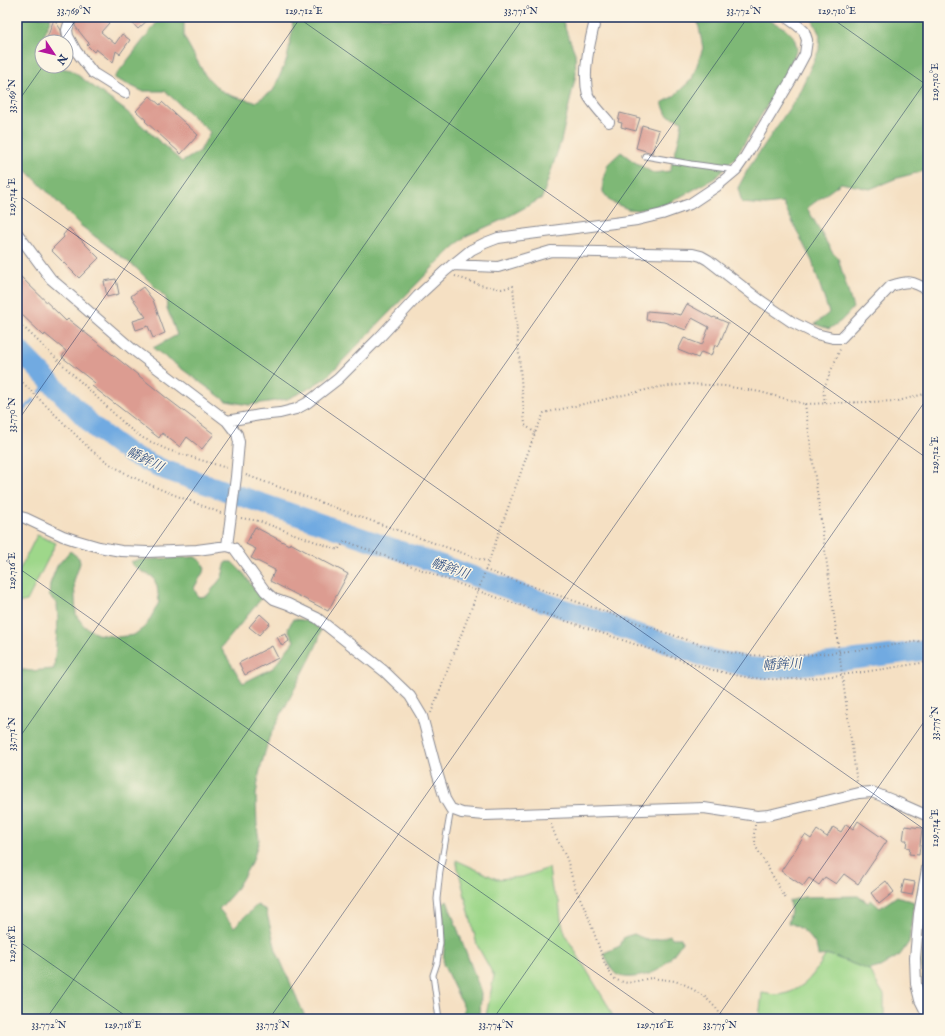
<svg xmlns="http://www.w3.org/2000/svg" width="945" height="1036" viewBox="0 0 945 1036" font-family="'IM FELL English','Noto Serif JP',serif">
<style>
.green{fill:#9ed78a;stroke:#5c8374}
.forest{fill:#7eb876;stroke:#4c746a}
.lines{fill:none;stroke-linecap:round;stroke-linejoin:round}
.stream{stroke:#71aae1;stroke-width:3.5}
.river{stroke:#71aae1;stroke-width:20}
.building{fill:#dc9c91}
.lane-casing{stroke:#888890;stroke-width:7}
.street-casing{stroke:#888890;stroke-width:12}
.path{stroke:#888890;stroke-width:2;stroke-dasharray:1 3;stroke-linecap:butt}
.lane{stroke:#fff;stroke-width:5}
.street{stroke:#fff;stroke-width:10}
.ticks{fill:none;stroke:#1b2f5e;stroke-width:1;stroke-opacity:0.45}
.labels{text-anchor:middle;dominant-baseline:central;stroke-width:3;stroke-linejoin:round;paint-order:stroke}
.water-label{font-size:13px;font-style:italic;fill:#355485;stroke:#fcf5e5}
.neatline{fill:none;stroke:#1b2f5e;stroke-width:1.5}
.ticks-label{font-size:10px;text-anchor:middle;fill:#1b2f5e}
</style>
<rect width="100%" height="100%" fill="#fcf5e5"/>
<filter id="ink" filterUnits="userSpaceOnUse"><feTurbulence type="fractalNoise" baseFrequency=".025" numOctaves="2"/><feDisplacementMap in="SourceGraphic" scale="8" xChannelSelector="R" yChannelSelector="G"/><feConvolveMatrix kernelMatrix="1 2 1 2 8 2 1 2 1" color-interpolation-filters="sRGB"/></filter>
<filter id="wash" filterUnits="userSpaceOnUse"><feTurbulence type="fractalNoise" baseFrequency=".012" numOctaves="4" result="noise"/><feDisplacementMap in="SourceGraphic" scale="16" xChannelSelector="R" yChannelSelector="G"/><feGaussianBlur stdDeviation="0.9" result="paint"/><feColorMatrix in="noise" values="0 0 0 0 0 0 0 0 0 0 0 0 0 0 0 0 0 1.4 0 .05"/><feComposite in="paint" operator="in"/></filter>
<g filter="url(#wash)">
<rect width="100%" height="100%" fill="#f5e0c3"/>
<path class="green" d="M37,535L56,543L27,601L17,603V571H19Z
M456,860L497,879L522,877L549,868L552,890L559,901L561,920L566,936L607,1004L614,1019H487L486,1016L494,976L477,945Z
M830,955L869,970L884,995V1019H759L762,993C769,994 777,996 784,994C805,989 815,973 825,956Z"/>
<path class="forest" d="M17,17H51L43,39L45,42H42V66H59L61,68L71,70L126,111L182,162L200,151L210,132L165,91H142L114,78L161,17H184V37L205,75L220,90L232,96L255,102L273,91L287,59L293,27L291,17H561L575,53L576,74L561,141L542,198L504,219L466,236L438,262L327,377L306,390L287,399L249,405L226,401L153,348L177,335L167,308L166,298L136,268L80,225L28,172L17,165Z
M697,17H763L786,29L794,37L797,49L786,74L736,157L715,178L665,205L638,210L628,209L611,202L603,192V179L608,164L621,152L633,161L653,173L670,171L680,135L682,121L667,115L662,103L674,96L692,79L703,48Z
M811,17H928V170L897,178L870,189L841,183L807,208L832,252L838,258L853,308L841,321L829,329L815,324L829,313L812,261L783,203L765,205L742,203L738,188L748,169L797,97L819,50L820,35Z
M70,551L79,558L80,563L74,581L76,615L84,626L97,634L118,637L134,635L146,626L156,608L159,602L157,586L153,577L136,568L130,562L138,560L195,557L202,562L205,569L194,588L198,597L207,596L222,577L226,562H232L244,574L261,599L221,648L243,683L273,668L294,641L288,629L293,619C306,620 312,621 321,630L318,642L310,659L269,738L259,774L256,796L257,827L259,840L253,860L235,891L219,909L234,927L257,905L266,910L276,950L306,1019H17V669L31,671L54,669L58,619L57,604L49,596L50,584L57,566Z
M858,896L868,903L871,900L880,908L897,896L914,902L909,942L900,955L880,967L869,970L830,955L818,956C818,953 817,949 816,946C812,937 798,924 788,923L791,911L789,901L804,897Z
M447,901L481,992L480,1019H460L464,1008L443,964L445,936L442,905Z
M634,934C650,942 654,941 670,935L672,938H681L682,942C679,948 664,967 658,970C650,975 625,981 616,974C610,970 607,959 604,953L620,946L624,937Z
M923,952H928V998C923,982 921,969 923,952Z"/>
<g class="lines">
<path class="stream" d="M40,392L50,382
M17,416L33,400"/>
<path class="river" d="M17,348L96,429L130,454L165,470L456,570L552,605L681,648L707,658L750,667L769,669L849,660L928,650"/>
</g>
<g id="blocks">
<path class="building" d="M77,17H102L109,23L101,32L115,44L122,34L130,40L120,54L116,51L113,63L96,49L94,52L87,45L89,43L86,40L75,26Z
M127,17H151L138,29Z
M54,19L61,30L62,37L64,42H50L47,38Z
M150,96L160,105L162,102L198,135L181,154L145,121L146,120L136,111Z
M620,113L640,118L636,131L621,127L622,123L618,122Z
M642,125L659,130L652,153L636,148Z
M69,228L99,258L79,278L51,250L64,237L63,235Z
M17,273L66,321L68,319L168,399L214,434L202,449L187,437L180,447L162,433L159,438L92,386L95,383L62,357L66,351L45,334L44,336L17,310Z
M116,279L119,294L107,297L104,281Z
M143,287L153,300L165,333L153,338L148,326L136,330L133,321L146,317L131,296Z
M687,304L713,318L714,317L728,323L718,347L715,345L711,356L701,352L698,358L678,350L684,338L702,345L709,327L692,318L686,330L664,322L646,320L647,311L671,313L681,315Z
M255,527L289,545L290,543L348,574L328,611L270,581L275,570L251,558L256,549L246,544Z
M260,614L270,623L259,635L249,627Z
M286,634L289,641L282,646L277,637Z
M272,646L278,658L245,675L239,663Z
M858,821L887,841L858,884L844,874L836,884L825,877L819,885L809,878L803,886L781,871L805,835L811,839L817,830L827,837L833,827L841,832L846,824L853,829Z
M905,826L922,828L919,855L909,854L910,848L906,847L907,840H903Z
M904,880L915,882L912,895L901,893Z
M886,881L894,892L879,904L871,893Z"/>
</g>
</g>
<g filter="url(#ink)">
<use href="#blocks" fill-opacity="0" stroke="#888890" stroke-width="1"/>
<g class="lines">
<g class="lane-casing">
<path id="lane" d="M645,156L691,164L735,170
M439,1019L433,975L437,963L440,943L439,921L437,899L440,871L451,809"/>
</g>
<g class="street-casing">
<path id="street" d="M71,17L67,30L68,36L76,51L93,73L125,93
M596,17C590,41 582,71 588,95C590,101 604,116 609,122
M17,233L51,279L71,296L132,349L227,421L237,434L239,442L236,477L227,546
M452,265L498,267L551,251L693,254L701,256L708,260L761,301L792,322L816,334L833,338H841L891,286C909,280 912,281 928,290
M227,421L260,415L280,413L296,409L307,403L338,379L379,338L418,296L445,271L471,250L485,243L498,238L637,220L662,214L690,204L717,186L736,170L745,157L790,82L805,54L807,40L804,31L797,25L786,17
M17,516L25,518L63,536L75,540L99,547L121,551L148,552L197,550L227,546L234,548L265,591L274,599L288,604L317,618L384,671L410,696L422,716L436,769L445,799L451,809L462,813L485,815L704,808L757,816L769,815L859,793L872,792L892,800L928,816
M928,863L919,914L915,958L916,984L920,1000L928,1016"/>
</g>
<path class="path" d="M455,276L480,285L502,289L513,286L525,425L535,433
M17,321L129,428L143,438L168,450L227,468
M17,377L91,450L110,464L130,476L167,492L221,513
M825,403L823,390L841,347
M805,404L857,783
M246,475L366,519L488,562
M241,518L259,521L338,550L345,541L478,591L705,668C725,673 745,678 766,679C820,681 874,670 928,662
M485,570L716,650C727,652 738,654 749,655C809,659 869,648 928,640
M431,713L478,591L535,433L544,413L659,387L690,384L725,386L760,392L805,404L898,401L928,393
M551,824L555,835L567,859L574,885L587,913L605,964L613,978L619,981L628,983L651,978L675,981L686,985L705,997L716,1008L724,1019
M755,825L754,834L756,847L786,899"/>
<use href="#lane" class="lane"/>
<use href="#street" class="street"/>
</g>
</g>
<path class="ticks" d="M297,17L928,459M830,17L928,86M60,42L78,17M17,103L43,66M17,194L928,832M17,422L301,17M17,567L662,1019M17,741L524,17M17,940L130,1019M46,1019L748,17M269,1019L928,78M493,1019L928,397M716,1019L928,716"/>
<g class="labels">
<g class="water-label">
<text transform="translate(145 460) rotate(26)">幡鉾川</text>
<text transform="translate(450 569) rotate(19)">幡鉾川</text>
<text transform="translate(782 665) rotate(-3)">幡鉾川</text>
</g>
</g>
<rect width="945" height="1036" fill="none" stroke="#fcf5e5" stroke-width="44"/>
<g transform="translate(54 54) rotate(125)"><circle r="19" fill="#fcf5e5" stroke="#a2a6af"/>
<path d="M0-3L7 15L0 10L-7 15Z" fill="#b5179e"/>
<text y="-6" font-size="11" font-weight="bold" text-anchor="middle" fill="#1b2f5e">N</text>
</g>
<rect x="22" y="22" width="901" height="992" class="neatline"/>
<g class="ticks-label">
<text x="74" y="14">33.769°N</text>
<text x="304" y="14">129.712°E</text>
<text x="521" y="14">33.771°N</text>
<text x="744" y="14">33.772°N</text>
<text x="837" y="14">129.710°E</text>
<text transform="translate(934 82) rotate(-90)" y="4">129.710°E</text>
<text transform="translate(11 96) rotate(-90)" y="4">33.769°N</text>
<text transform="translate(11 197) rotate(-90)" y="4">129.714°E</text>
<text transform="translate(11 415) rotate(-90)" y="4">33.770°N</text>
<text transform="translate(934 455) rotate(-90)" y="4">129.712°E</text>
<text transform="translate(11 571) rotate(-90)" y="4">129.716°E</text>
<text transform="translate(934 723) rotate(-90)" y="4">33.775°N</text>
<text transform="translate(11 734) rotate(-90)" y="4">33.771°N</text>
<text transform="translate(934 828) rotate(-90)" y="4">129.714°E</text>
<text transform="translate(11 944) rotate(-90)" y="4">129.718°E</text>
<text x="49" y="1028">33.772°N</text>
<text x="123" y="1028">129.718°E</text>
<text x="273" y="1028">33.773°N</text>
<text x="496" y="1028">33.774°N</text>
<text x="655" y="1028">129.716°E</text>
<text x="720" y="1028">33.775°N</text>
</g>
</svg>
